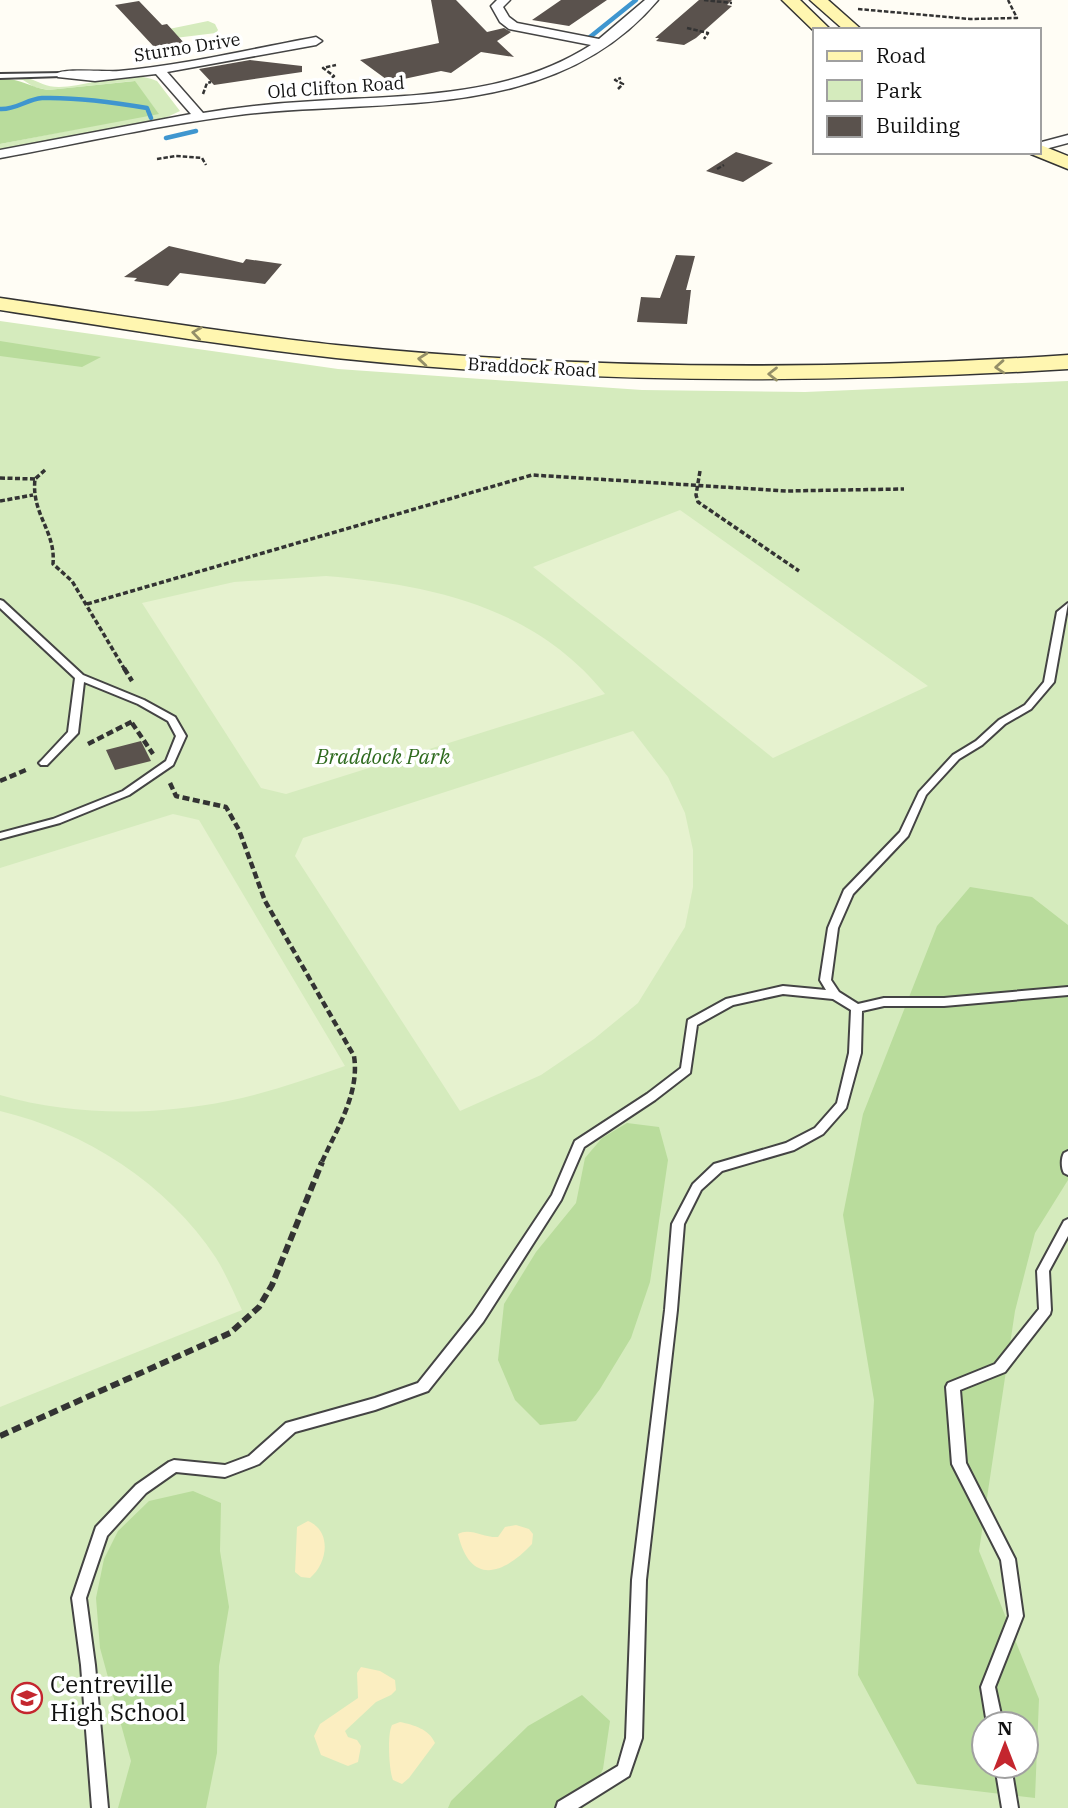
<svg xmlns="http://www.w3.org/2000/svg" width="1068" height="1808" viewBox="0 0 1068 1808" font-family="'IBM Plex Serif',serif">
<style>
.green{fill:#d5ebbd;fill-rule:evenodd}
.forest{fill:#b9dc9c;fill-rule:evenodd}
.sand{fill:#fbeec1}
.pitch{fill:#e6f2cf}
.lines{fill:none;stroke-linecap:round;stroke-linejoin:round}
.stream{stroke:#3f96cf;stroke-width:4.5}
.building{fill:#5a524d}
.service-casing{stroke:#444;stroke-width:4}
.minor-casing{stroke:#444;stroke-width:3}
.secondary-casing{stroke:#333;stroke-width:3}
.path-far3{stroke:#333;stroke-width:2.5;stroke-dasharray:4.5 2;stroke-linecap:butt}
.path-far2{stroke:#333;stroke-width:3.5;stroke-dasharray:5 2.5;stroke-linecap:butt}
.path-far1{stroke:#333;stroke-width:4.5;stroke-dasharray:7 3.5;stroke-linecap:butt}
.path{stroke:#333;stroke-width:6;stroke-dasharray:9 4.5;stroke-linecap:butt}
.service{fill:#fff;fill-rule:evenodd}
.minor{fill:#fff;fill-rule:evenodd}
.secondary{fill:#fff6b0;fill-rule:evenodd}
.oneway{stroke:#948f68}
.labels{text-anchor:middle;dominant-baseline:central;stroke-width:7;stroke-linejoin:round;paint-order:stroke}
.far-street-label{font-size:18px;fill:#111;stroke:#fff}
.park-label{font-size:21px;font-style:italic;fill:#2f6b1f;stroke:#fff}
.near-poi-label{font-size:24px;fill:#111;stroke:#fff;text-anchor:start}
</style>
<rect width="100%" height="100%" fill="#fffdf5"/>
<path class="green" d="M208,21L215,24L218,30L216,33L175,38L169,29Z
M0,77C9,77 19,76 28,78C39,82 46,87 59,87C90,87 126,67 157,81L180,111L163,119L0,150V144L158,113L134,81L48,90L34,87L23,80Z
M0,321L338,369L642,390L805,392L1068,381V1808H0ZM984,1724H1026V1766H984Z"/>
<path class="forest" d="M0,79C21,78 29,87 48,90L135,81L159,114L0,144Z
M0,341L101,357L82,367L0,356Z
M970,887L1032,897L1068,925V1180L1035,1233L1015,1311L979,1551L1039,1699L1035,1798L917,1784L858,1675L874,1400L843,1215L863,1114L937,926ZM984,1724H1026V1766H984Z
M627,1123L659,1127L668,1160L650,1282L631,1338L600,1389L576,1421L540,1425L515,1400L498,1360L504,1304L536,1252L576,1203L585,1158L602,1138Z
M193,1491L221,1503L220,1551L229,1607L219,1666L217,1753L206,1808H118L131,1761L100,1648L96,1598L104,1559L118,1531L149,1501Z
M582,1695L610,1721L603,1769L583,1808H448L451,1801L528,1726Z"/>
<path class="sand" d="M308,1521C332,1531 328,1563 310,1578L301,1577L295,1572L297,1527Z
M516,1525L529,1529L533,1534L532,1544C503,1575 470,1586 458,1534C470,1527 484,1538 498,1537L505,1527Z
M361,1667L380,1671L395,1680L396,1690L391,1695L376,1702L345,1731L348,1737L357,1740L361,1746L358,1762L348,1766L321,1755L314,1736L320,1724L358,1698L357,1673Z
M400,1722C414,1725 429,1729 435,1743L409,1778L402,1784L393,1780C389,1771 387,1734 392,1725Z"/>
<path class="pitch" d="M680,510L928,686L773,758L533,567Z
M326,576C432,585 535,607 605,694L286,794L261,788L142,603L234,582Z
M633,731L668,777L685,813L693,850V887L685,927L638,1003L594,1039L541,1075L460,1111L295,856L303,838Z
M173,814L199,820L345,1066C307,1079 268,1093 228,1101C154,1116 72,1116 0,1095V868Z
M0,1111C85,1131 168,1184 216,1258C226,1274 234,1293 242,1310L0,1407Z"/>
<g class="lines">
<path class="stream" d="M590,37L636,0
M0,109C16,110 27,99 42,98C77,97 113,102 147,108L151,118
M166,138L196,131"/>
</g>
<path class="building" d="M431,0H456L487,32L504,28L511,32L497,41L514,57L481,52L451,73L441,71L390,82L360,60L439,43Z
M561,0H607L569,26L532,20Z
M699,0H732L727,5L732,6L696,38L684,45L656,41L659,38H655Z
M139,1L162,25L167,24L185,44L156,49L115,5Z
M250,60L302,66V72L214,85L199,69Z
M736,152L773,163L743,182L706,171Z
M169,246L243,263L246,259L282,264L265,284L180,273L168,286L134,281L137,278L124,277Z
M676,255L695,256L686,290H691L687,324L637,322L641,297L660,298Z
M141,741L151,761L115,770L106,750Z"/>
<g class="lines">
<g class="service-casing">
<path id="service" d="M64,73V75L62,76L0,78V74Z
M0,600L3,601L83,675L144,700L175,717L186,736L173,765L129,795L60,823L0,839V833L53,819L123,791L166,761L176,736L168,721L138,704L84,682L78,733L47,765H41L39,763L41,761L68,732L75,678L0,608Z
M1068,603L1054,682L1031,709L1005,724L982,745L959,759L926,795L908,836L853,894L838,928L831,980L839,992L858,1004L884,998H944L1068,987V995L944,1006H884L862,1011L861,1053L846,1108L823,1134L794,1150L722,1171L701,1190L684,1224L677,1310L646,1580L642,1738L629,1776L578,1808H556L558,1802L618,1766L626,1738L632,1580L665,1310L672,1224L693,1184L714,1164L786,1143L815,1128L837,1103L849,1053L851,1010L833,999L783,994L733,1005L697,1025L690,1073L655,1100L584,1147L561,1200L483,1322L428,1391L375,1410L295,1432L259,1464L225,1477L176,1472L146,1493L107,1536L86,1598L95,1665L108,1808H92L81,1665L72,1598L96,1527L136,1485L169,1462L174,1460L225,1465L249,1456L286,1423L375,1398L418,1383L473,1314L552,1195L575,1141L647,1094L681,1068L688,1020L726,999L783,986L826,990L820,980L828,928L844,890L900,832L919,792L953,755L976,741L999,720L1025,705L1044,682L1057,612Z
M1068,1151V1175L1064,1173C1061,1168 1061,1158 1064,1153Z
M1068,1219V1236L1049,1271L1051,1310L1050,1314L1005,1372L960,1390L966,1463L1015,1559L1023,1616L995,1687L1003,1724H987L981,1687L1009,1616L1001,1560L952,1464L946,1387L948,1383L995,1364L1039,1309L1037,1271L1064,1221Z
M995,1766H1011L1018,1808H1002Z"/>
</g>
<g class="minor-casing">
<path id="minor" d="M497,0H510L503,7L509,17L517,23L599,39L645,0H658C554,123 388,98 246,114C163,124 82,143 0,158V150L191,114L156,74L95,81L58,77L56,74C63,68 105,72 119,71C185,65 251,49 316,37L322,41L316,45L167,72L203,113C240,107 278,103 315,101C410,95 508,98 591,45L509,29L500,22L491,6Z
M1068,135V143L1038,151V143Z"/>
</g>
<g class="secondary-casing">
<path id="secondary" d="M782,0H800L831,30L814,31Z
M810,0H828L862,30H844Z
M1038,144L1068,156V169L1031,154L1038,152Z
M0,298C112,314 224,333 336,345C580,370 824,371 1068,355V369C824,384 580,384 336,358C224,346 112,327 0,310Z"/>
</g>
<path class="path-far3" d="M704,0L732,3
M858,9L970,19L1017,18L1008,0
M687,28L708,33L704,39
M329,89L328,81L334,76L323,68L336,65
M618,89L623,84L615,80L621,78
M203,94L207,83L211,82
M157,159L176,156L202,158L206,165
M717,169L724,165"/>
<path class="path-far2" d="M45,470L35,479C31,514 56,531 53,564L72,581L125,670
M700,471L696,495L698,502L799,571
M0,478L35,479
M0,501L33,495
M87,604L532,475L786,491L904,489"/>
<path class="path-far1" d="M124,668L132,681
M132,723L153,754
M88,744L133,721
M0,781L28,769
M170,783L176,796L226,807L239,830L265,901L354,1056C360,1094 336,1130 321,1164"/>
<path class="path" d="M0,1436L230,1333L259,1307L272,1285L322,1162"/>
<use href="#service" class="service"/>
<use href="#minor" class="minor"/>
<use href="#secondary" class="secondary"/>
</g>
<defs><path id="oneway-chevron" d="M-2-3.5L2.5 0L-2 3.5" fill="none" stroke-width="1.6" stroke-linecap="round" stroke-linejoin="round" transform="scale(1.75)"/></defs>
<g class="oneway">
<use href="#oneway-chevron" transform="translate(197 333) rotate(-172)"/>
<use href="#oneway-chevron" transform="translate(423 359) rotate(-175)"/>
<use href="#oneway-chevron" transform="translate(1000 367) rotate(176)"/>
<use href="#oneway-chevron" transform="translate(773 374) rotate(-180)"/>
</g>
<defs>
<g id="school-ring" transform="scale(1.575)"><circle r="9.5" fill="#fff" stroke="#c4262e" stroke-width="1.5"/><path d="M0-5L7-2L0 1L-7-2ZM-4 1L0 2.5L4 1V4Q0 6-4 4Z" fill="#c4262e"/></g>
</defs>
<g fill-rule="evenodd">
<use href="#school-ring" x="27" y="1698"/>
</g>
<g class="labels">
<g class="far-street-label">
<text transform="translate(187 47) rotate(-9)">Sturno Drive</text>
<text transform="translate(336 87) rotate(-4)">Old Clifton Road</text>
<text transform="translate(532 367) rotate(3)">Braddock Road</text>
</g>
<g class="park-label">
<text x="383" y="756">Braddock Park</text>
</g>
<g class="near-poi-label">
<text x="50" y="1684">Centreville<tspan x="50" dy="28">High School</tspan></text>
</g>
</g>
<rect x="813" y="28" width="228" height="126" fill="#ffffff" stroke="#a0a0a0" stroke-width="2"/>
<rect x="827" y="51" width="35" height="10" fill="#fff6b0" stroke="#a0a0a0" stroke-width="2"/>
<text x="876" y="63" font-size="21" fill="#111111">Road</text>
<rect x="827" y="80" width="35" height="21" fill="#d5ebbd" stroke="#a0a0a0" stroke-width="2"/>
<text x="876" y="98" font-size="21" fill="#111111">Park</text>
<rect x="827" y="116" width="35" height="21" fill="#5a524d" stroke="#a0a0a0" stroke-width="2"/>
<text x="876" y="133" font-size="21" fill="#111111">Building</text>
<g transform="translate(1005 1745)"><circle r="33" fill="#ffffff" stroke="#a0a0a0" stroke-width="2"/>
<path d="M0-5L12 26L0 18L-12 26Z" fill="#c4262e"/>
<text y="-10" font-size="19" font-weight="bold" text-anchor="middle" fill="#111111">N</text>
</g>
</svg>
